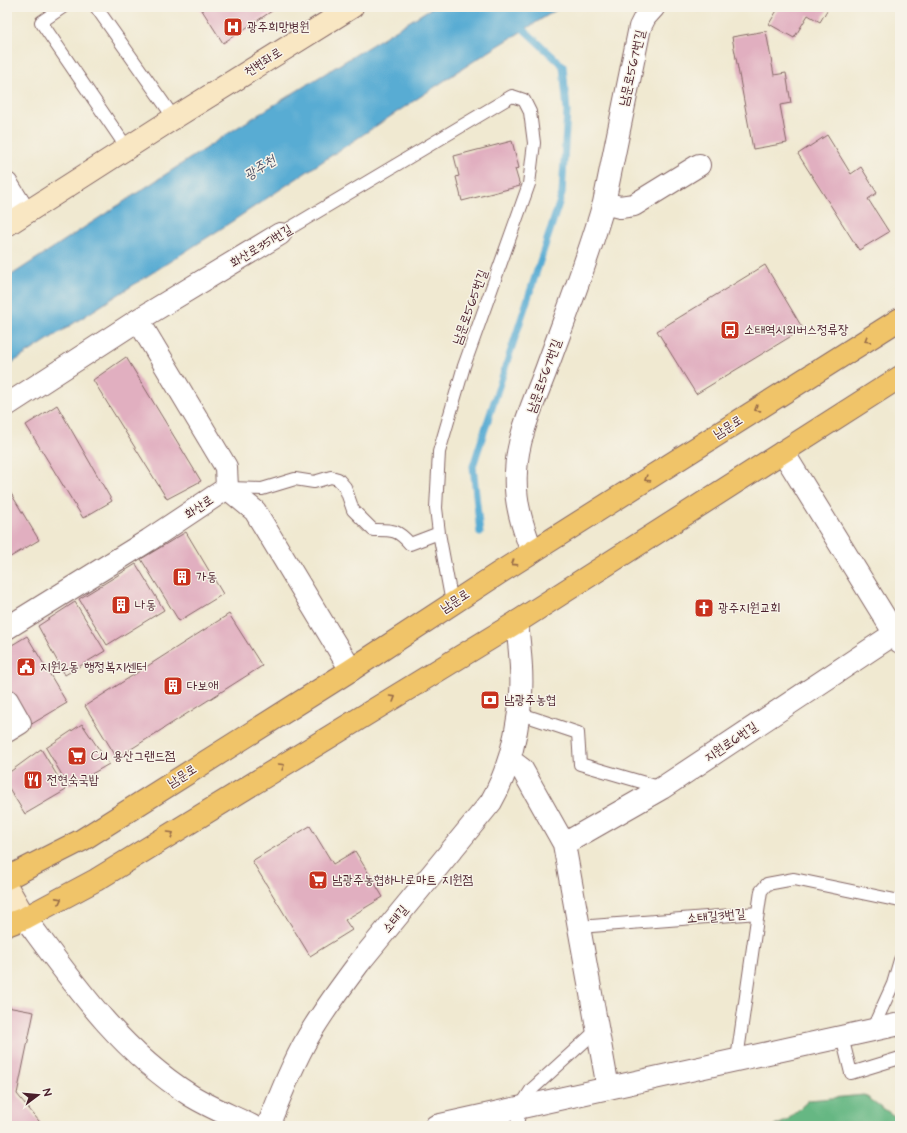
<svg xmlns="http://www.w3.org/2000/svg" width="907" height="1133" viewBox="0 0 907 1133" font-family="'Architects Daughter','Poor Story',sans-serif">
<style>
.built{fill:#f6cfd6}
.forest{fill:#66b783;stroke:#586b57}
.water{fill:#58acd3;stroke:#51667f}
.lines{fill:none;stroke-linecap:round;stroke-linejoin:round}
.stream{stroke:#58acd3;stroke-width:7}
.building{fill:#e1afc0}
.lane-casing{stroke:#846665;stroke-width:14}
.street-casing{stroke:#846665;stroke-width:24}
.secondary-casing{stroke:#846665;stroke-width:24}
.primary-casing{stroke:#846665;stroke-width:24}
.lane{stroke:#fff;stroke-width:12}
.street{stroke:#fff;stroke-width:22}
.secondary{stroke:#f9e7c3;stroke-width:22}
.primary{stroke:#f0c469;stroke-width:22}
.oneway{stroke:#956947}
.labels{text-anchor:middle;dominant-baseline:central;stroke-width:3;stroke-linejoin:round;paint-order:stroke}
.poi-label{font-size:13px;fill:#4a1f2b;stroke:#f7f3e8;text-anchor:start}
.street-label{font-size:13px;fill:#4a1f2b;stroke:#f7f3e8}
.water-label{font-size:14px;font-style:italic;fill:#4f5066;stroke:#f7f3e8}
</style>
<rect width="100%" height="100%" fill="#f7f3e8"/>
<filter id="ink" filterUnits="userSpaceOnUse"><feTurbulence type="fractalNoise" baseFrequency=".025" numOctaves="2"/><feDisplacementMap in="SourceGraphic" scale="8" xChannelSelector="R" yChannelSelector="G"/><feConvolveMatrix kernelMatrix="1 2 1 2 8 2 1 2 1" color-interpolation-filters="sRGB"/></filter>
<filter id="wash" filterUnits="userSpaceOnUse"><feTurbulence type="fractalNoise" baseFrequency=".012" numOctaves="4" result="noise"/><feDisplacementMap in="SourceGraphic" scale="16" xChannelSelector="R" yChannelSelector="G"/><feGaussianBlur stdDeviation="0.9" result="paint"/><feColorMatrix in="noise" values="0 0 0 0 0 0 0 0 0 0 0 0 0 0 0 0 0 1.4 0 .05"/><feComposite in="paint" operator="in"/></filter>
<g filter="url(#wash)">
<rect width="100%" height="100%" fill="#f0e9d1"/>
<path class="built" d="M197,7H286L224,46Z"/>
<path class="forest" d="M864,1095L900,1120V1126H774L786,1121L809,1100Z"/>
<path class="water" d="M433,7H561L474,61L219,230L7,366V278L235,129Z"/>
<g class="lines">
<path class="stream" d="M480,533L473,466L562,194L567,111L563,66L518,24"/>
</g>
<g id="blocks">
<path class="building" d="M200,7H278L223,43Z
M779,7H829L820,22L808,15L794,38L769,24Z
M766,31L774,75L786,73L791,103L780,105L787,143L753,149L732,37Z
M827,135L851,174L861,167L877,193L868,199L889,232L859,250L798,154Z
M512,141L519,168L515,169L520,186L462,201L456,177L459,176L454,156Z
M765,265L803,329L696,394L657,331Z
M126,357L201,481L167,499L93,380Z
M57,405L112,501L83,518L26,425Z
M7,487L39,540L7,559Z
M186,532L223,594L179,621L141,559Z
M136,564L164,610L107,645L79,599Z
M75,602L105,651L65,675L38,626Z
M229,614L262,666L117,758L85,706Z
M27,636L67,703L30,725L7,685V648Z
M82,724L109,764L69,787L46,748Z
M41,749L66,790L25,814L7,785V774Z
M310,826L333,864L355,851L383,897L345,920L352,930L310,956L252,861Z
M7,1007L34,1012L17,1094L43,1126H7Z"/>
</g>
</g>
<g filter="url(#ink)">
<use href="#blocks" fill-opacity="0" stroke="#846665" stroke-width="1"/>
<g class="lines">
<g class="lane-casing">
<path id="lane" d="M63,7L41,22L127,148
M96,7L174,118
M280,234L512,96L524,100L530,112L534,143L529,184L464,366L439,452L436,508L439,533L452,603
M229,488L262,489L295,479L314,482L331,477L338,479L345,487L353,510L373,530C392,530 397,529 410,544L439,533
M518,713L578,733L580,764L662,788
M579,927L758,913
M872,1030L893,984L900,960
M842,1037L851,1073L900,1058
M737,1059L761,891L767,884L794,879L900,901
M517,1126L520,1107L531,1090L597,1030"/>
</g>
<g class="street-casing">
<path id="street" d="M7,184L25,213
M604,203L640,27L645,17L654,7
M7,405L138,320L280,234
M783,452L900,642
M227,488L255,511L351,670
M532,552C522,525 514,501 516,472C517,437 534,402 546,370C566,315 588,260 604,203L620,207L634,205L699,165
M7,628L149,540L227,488L226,467L138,320
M7,700L20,723L7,731
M510,760L522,769L564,844L608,1088
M564,844L662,788L900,630
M25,918C74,984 119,1050 190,1095C209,1107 232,1116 252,1126
M268,1126C280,1096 292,1065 308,1037C323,1011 341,987 359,963L491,802C510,769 518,731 521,693C523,670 519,645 517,622
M436,1126L900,1024"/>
</g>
<g class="secondary-casing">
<path id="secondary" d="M7,225L174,118L352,7
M7,887L25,918"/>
</g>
<g class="primary-casing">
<path id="primary" d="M7,878L82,840L351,670L499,573L900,319
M7,925L25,918L96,880L517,622L900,377"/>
</g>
<use href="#lane" class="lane"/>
<use href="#street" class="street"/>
<use href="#secondary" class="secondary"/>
<use href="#primary" class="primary"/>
</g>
<defs><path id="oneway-chevron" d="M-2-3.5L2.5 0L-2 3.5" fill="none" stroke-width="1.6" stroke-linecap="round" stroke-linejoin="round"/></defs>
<g class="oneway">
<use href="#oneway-chevron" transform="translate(867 340) rotate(148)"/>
<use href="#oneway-chevron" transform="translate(757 409) rotate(148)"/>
<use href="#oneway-chevron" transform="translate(647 479) rotate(148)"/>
<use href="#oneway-chevron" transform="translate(514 563) rotate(147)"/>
<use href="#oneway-chevron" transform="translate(393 698) rotate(-31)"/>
<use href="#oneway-chevron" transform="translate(282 766) rotate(-31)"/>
<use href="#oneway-chevron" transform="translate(171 834) rotate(-31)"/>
<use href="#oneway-chevron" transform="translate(59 900) rotate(-28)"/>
</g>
</g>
<defs>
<g id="hospital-square" transform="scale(1)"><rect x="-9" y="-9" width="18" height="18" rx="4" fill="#c8321e" stroke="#f7f3e8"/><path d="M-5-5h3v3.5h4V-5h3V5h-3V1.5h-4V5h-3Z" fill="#fff"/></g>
<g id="bus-square" transform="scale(1)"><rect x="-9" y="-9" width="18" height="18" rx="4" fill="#c8321e" stroke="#f7f3e8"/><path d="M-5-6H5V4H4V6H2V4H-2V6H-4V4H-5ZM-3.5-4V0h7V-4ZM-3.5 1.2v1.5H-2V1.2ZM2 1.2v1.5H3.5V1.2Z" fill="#fff"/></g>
<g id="building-square" transform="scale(1)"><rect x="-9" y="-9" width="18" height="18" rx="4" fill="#c8321e" stroke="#f7f3e8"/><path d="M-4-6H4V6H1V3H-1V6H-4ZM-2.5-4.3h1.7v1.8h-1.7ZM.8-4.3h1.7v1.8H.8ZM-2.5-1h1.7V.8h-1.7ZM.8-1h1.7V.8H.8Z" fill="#fff"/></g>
<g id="church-square" transform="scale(1)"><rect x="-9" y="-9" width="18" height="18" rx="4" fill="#c8321e" stroke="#f7f3e8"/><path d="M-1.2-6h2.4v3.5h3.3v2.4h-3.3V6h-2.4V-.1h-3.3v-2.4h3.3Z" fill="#fff"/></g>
<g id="civic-square" transform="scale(1)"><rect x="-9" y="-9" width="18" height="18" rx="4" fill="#c8321e" stroke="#f7f3e8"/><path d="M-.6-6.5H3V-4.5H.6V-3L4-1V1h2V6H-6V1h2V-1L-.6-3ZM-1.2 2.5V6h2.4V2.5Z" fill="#fff"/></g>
<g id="bank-square" transform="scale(1)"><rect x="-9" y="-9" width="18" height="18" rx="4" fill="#c8321e" stroke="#f7f3e8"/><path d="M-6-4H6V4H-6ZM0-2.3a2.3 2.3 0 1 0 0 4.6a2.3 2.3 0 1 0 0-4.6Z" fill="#fff"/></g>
<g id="supermarket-square" transform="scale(1)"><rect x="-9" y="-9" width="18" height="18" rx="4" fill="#c8321e" stroke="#f7f3e8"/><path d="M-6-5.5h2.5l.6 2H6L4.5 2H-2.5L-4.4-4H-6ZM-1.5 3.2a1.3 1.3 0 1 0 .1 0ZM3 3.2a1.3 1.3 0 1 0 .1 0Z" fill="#fff"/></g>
<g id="restaurant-square" transform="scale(1)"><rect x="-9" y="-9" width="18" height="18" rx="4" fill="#c8321e" stroke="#f7f3e8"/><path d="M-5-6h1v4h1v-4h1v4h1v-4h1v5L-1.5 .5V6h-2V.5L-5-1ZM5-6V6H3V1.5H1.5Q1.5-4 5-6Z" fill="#fff"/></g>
</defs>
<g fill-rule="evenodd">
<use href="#hospital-square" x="233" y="27"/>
<use href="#bus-square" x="730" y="330"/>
<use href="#building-square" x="182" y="577"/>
<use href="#building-square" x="121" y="605"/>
<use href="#church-square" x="704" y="608"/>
<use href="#civic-square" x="26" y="667"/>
<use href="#building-square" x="173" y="686"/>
<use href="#bank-square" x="490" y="700"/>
<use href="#supermarket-square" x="77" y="756"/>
<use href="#restaurant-square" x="33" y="780"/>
<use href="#supermarket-square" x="318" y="880"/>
</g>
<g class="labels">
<g class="poi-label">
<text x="247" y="27">광주희망병원</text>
<text x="744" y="330">소태역시외버스정류장</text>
<text x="196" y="577">가동</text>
<text x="135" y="605">나동</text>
<text x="718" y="608">광주지원교회</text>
<text x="40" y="667">지원2동 행정복지센터</text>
<text x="187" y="686">다보애</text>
<text x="504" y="700">남광주농협</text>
<text x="91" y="756">CU 용산그랜드점</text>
<text x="47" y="780">전현숙국밥</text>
<text x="332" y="880">남광주농협하나로마트 지원점</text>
</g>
<g class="street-label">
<text transform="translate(263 62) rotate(-32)">천변좌로</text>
<text transform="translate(632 68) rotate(-77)">남문로567번길</text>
<text transform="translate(261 246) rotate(-31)">화산로351번길</text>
<text transform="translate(470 307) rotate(-70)">남문로565번길</text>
<text transform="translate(544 376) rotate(-70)">남문로567번길</text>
<text transform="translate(728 427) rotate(-32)">남문로</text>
<text transform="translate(199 507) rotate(-34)">화산로</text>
<text transform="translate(455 601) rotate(-33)">남문로</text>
<text transform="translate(731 742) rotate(-34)">지원로6번길</text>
<text transform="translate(182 776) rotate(-32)">남문로</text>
<text transform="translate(716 916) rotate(-5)">소태길3번길</text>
<text transform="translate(395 919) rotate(-50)">소태길</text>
</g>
<g class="water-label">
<text transform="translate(260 168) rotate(-32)">광주천</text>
</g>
</g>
<rect width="907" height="1133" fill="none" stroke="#f7f3e8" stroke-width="24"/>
<g transform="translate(38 1095) rotate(74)" stroke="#f7f3e8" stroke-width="3" paint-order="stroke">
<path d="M0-3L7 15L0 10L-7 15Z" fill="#4a1f2b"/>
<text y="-6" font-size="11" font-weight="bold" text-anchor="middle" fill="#4a1f2b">N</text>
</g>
</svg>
